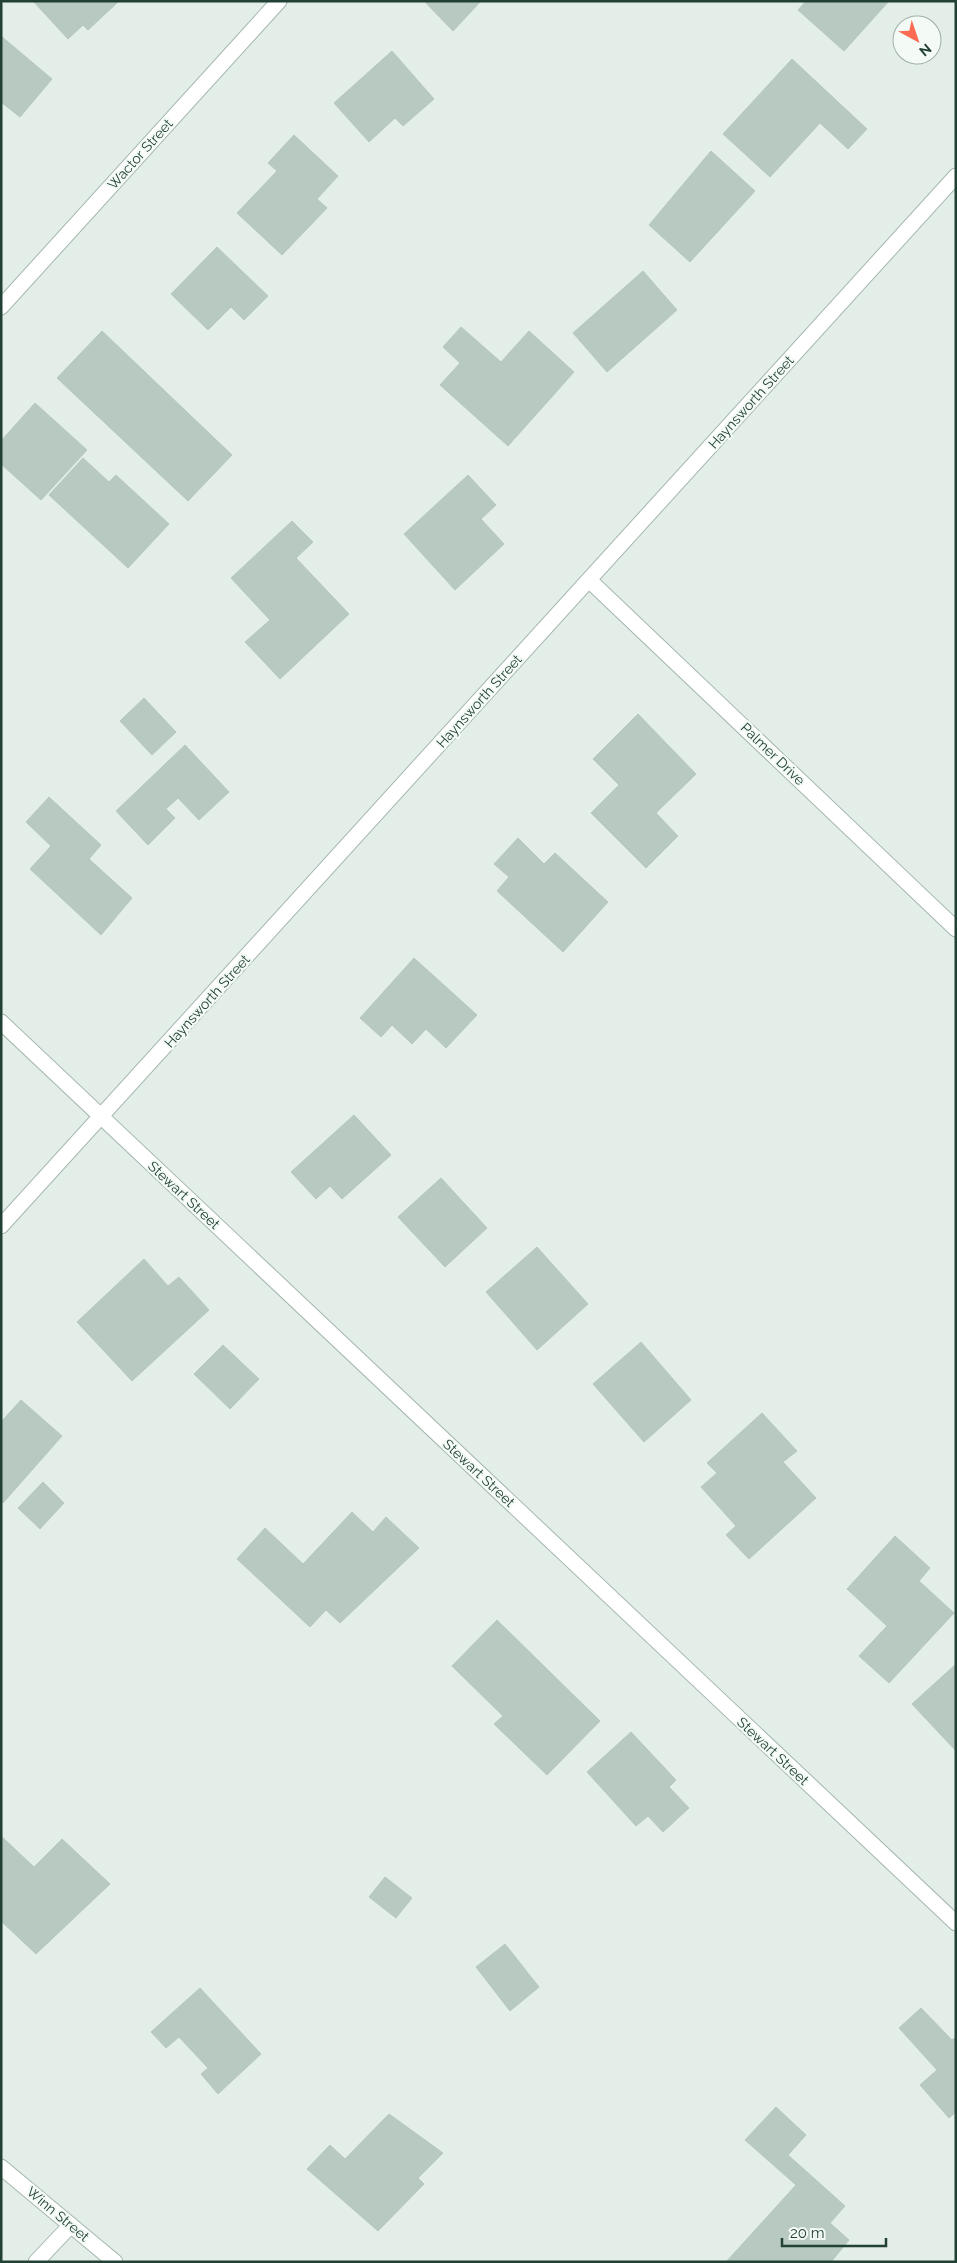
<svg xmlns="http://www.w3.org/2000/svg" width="957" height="2263" viewBox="0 0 957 2263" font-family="Raleway,sans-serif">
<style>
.building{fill:#b8c9c1;stroke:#b5c8be}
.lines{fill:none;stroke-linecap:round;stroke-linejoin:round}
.minor-casing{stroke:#a5b7af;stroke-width:17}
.minor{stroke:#fff;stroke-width:15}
.labels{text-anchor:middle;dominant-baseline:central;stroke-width:4.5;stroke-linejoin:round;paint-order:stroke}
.street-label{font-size:14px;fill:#214135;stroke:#f4faf6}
</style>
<rect width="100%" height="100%" fill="#e3eee8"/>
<path class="building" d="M33,1H119L88,30L83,25L68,39Z
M424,1H481L453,31Z
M806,1H889L844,51L798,10Z
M1,36L52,79L20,117L1,102Z
M392,51L434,99L403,126L395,118L369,142L334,103Z
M792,59L867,129L848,149L820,123L770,177L723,134Z
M294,135L338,176L317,199L327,208L282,255L237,213L277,171L268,163Z
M711,151L755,191L690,262L649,225Z
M217,247L268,296L244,320L231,307L208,330L171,294Z
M643,271L677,310L607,372L573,333Z
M461,327L501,362L529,331L574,372L508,446L440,385L460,363L443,347Z
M102,331L232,455L188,501L57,378Z
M35,403L87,450L41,500L1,464V441Z
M83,458L109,482L116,475L169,524L128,568L49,495Z
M468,475L496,505L481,519L504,544L455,590L404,534Z
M292,521L313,542L296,558L349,614L280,679L245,642L270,620L231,578Z
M144,698L176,732L152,755L120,721Z
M638,714L696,774L656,813L678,836L646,868L591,813L619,785L593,759Z
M185,745L229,792L199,820L178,798L166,809L175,818L148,845L116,811Z
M49,797L101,845L89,859L132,898L101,935L30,869L51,846L26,822Z
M518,838L544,864L555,853L608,902L563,952L497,891L509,877L494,864Z
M414,958L477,1015L446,1048L426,1029L412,1044L392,1025L381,1037L360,1018Z
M354,1115L391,1155L342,1199L330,1186L316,1199L291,1172Z
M441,1178L487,1228L445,1267L398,1217Z
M537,1247L588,1304L537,1350L486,1292Z
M144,1259L168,1286L179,1277L209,1310L132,1381L77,1322Z
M641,1342L691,1400L644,1442L593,1384Z
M223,1345L259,1379L230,1409L194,1374Z
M21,1400L62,1436L3,1503L1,1501V1422Z
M762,1413L797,1451L783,1462L816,1498L749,1559L726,1535L736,1526L701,1487L717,1473L707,1463Z
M43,1482L64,1503L40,1529L18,1508Z
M352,1512L373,1532L386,1517L419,1548L340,1623L326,1610L310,1627L237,1559L265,1528L303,1564Z
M895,1536L930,1568L919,1581L954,1613L889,1683L859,1656L887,1626L847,1589Z
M497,1620L600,1721L547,1775L494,1724L503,1716L452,1666Z
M956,1664V1751L912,1704Z
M631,1732L676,1780L669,1787L689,1808L663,1832L648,1816L636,1826L587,1772Z
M1,1836L34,1867L62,1839L110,1884L36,1954L1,1921Z
M385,1877L412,1898L396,1918L369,1897Z
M505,1944L539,1987L510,2011L476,1967Z
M200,1988L261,2054L218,2094L201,2074L208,2068L179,2037L166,2048L151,2032Z
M921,2008L952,2040L956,2037V2112L949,2118L920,2085L937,2070L899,2028Z
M776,2107L806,2135L788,2155L845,2206L830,2223L849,2240L831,2262H726L796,2185L745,2140Z
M389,2114L443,2153L418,2178L424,2184L378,2231L307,2169L330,2145L345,2159Z"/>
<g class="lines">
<g class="minor-casing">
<path id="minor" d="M1,307L279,1
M589,580L956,929
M1,1022L956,1923
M1,1226L956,176
M1,2167L115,2262
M36,2262L71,2225"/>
</g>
<use href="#minor" class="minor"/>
</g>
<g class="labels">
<g class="street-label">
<text transform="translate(140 154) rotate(-48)">Wactor Street</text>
<text transform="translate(751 402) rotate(-48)">Haynsworth Street</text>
<text transform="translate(479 701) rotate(-48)">Haynsworth Street</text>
<text transform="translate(773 754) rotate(44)">Palmer Drive</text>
<text transform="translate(207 1001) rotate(-48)">Haynsworth Street</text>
<text transform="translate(184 1195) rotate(43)">Stewart Street</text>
<text transform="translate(479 1473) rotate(43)">Stewart Street</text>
<text transform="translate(773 1751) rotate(43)">Stewart Street</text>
<text transform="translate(58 2214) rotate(40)">Winn Street</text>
</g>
</g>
<rect width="957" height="2263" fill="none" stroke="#214135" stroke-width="5"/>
<g transform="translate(917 40) rotate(140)"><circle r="24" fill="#f4faf6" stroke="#a0b0a9"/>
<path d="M0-4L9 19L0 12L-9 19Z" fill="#fd6c52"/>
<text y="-8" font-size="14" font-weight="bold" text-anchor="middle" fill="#214135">N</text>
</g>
<path d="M782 2238v8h104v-8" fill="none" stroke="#214135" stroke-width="2.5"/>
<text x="790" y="2238" font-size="15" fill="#214135" stroke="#f4faf6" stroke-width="4" paint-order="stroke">20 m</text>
</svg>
